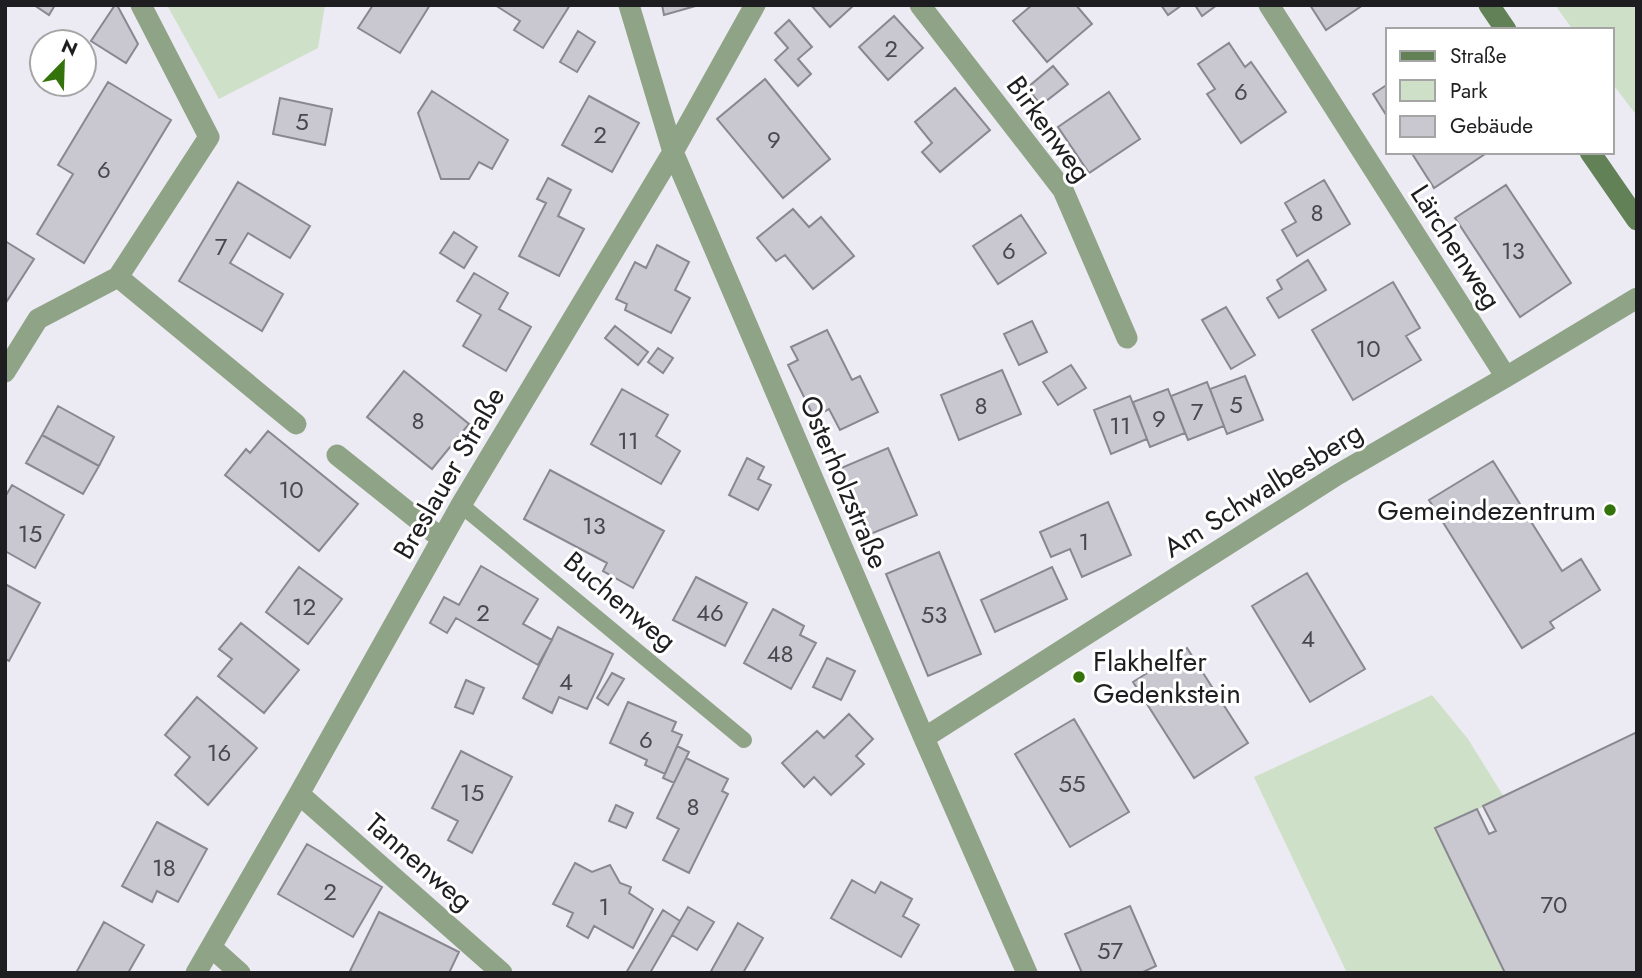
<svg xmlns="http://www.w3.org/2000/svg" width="1642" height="978" viewBox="0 0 1642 978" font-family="Jost,sans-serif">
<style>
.green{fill:#cfe0c8}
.building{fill:#c9c7d0;stroke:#89878f;stroke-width:2}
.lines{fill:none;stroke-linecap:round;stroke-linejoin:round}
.lane{stroke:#8fa487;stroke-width:16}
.street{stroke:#8fa487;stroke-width:21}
.secondary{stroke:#628156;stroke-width:21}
.poi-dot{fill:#34730b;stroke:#fff;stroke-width:2.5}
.labels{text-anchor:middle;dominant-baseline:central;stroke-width:6;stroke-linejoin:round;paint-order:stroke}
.number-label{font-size:24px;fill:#49484d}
.street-label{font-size:28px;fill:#1e1e21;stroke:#fff}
.poi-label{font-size:28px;fill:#1e1e21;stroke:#fff;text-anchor:end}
</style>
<rect width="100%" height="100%" fill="#ecebf4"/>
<path class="green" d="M167,5H325L318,48L219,99Z
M1555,5H1637V116L1612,83V30H1573Z
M1432,695L1468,739L1504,797L1436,829L1505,973H1347L1254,777Z"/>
<path class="building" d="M34,5H55L49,15Z
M115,5H117L138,44L126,63L91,41Z
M373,5H430L400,53L358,28Z
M495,5H570L543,48L514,30L520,21Z
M662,5H699L664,15Z
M811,5H854L830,27Z
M1032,5H1076L1092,24L1047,62L1013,21Z
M1161,5H1182L1168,15Z
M1195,5H1217L1202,16Z
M1310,5H1363L1326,30Z
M894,16L923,48L888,80L859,47Z
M789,20L812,47L798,59L811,74L798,86L775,60L788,48L775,33Z
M578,31L595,42L577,72L560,62Z
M1229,43L1245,67L1251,62L1286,112L1241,143L1207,94L1215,89L1198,64Z
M1053,66L1068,84L1041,105L1027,88Z
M765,79L830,159L783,198L717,119Z
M108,82L171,120L84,263L37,234L73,174L58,165Z
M1388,84V118L1373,94Z
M955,88L990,130L940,172L922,152L932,143L915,122Z
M432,91L508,140L492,169L479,162L469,179H441L418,113Z
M1109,92L1140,139L1089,173L1058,127Z
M589,96L639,123L612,172L562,145Z
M280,98L332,109L325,145L273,134Z
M1411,152H1488L1434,188Z
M548,178L571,190L558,216L584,229L559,276L519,256L546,203L537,199Z
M1324,180L1350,224L1297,256L1282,230L1296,222L1285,203Z
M238,182L310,226L290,258L248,233L230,263L283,294L262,331L179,281Z
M1506,185L1571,283L1520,317L1455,218Z
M793,209L809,227L821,217L854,256L813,289L785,255L776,261L757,238Z
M1021,215L1046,253L998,284L973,246Z
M454,232L477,247L464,268L440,253Z
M5,241L34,259L5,304Z
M657,245L689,262L675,290L690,298L671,333L625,310L627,304L616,299L635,262L646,268Z
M1308,260L1326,290L1279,318L1267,298L1282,289L1277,280Z
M474,273L508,293L499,309L531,327L506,371L463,346L481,315L457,301Z
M1393,282L1420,328L1406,336L1421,360L1353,400L1312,330Z
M1226,307L1255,355L1231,369L1202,320Z
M1032,321L1047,352L1019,365L1004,334Z
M615,326L648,352L638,365L605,338Z
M827,330L852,380L860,376L878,412L840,430L829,409L814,417L788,365L798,360L791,347Z
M658,348L673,358L663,373L648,362Z
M1071,365L1086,388L1058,405L1043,382Z
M1002,370L1021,414L959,440L941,395Z
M404,371L469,424L432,469L367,417Z
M1245,376L1263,420L1227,434L1210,389Z
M1207,382L1224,426L1188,440L1171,396Z
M622,389L668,415L656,436L680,451L661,484L591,444Z
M1168,389L1185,433L1150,447L1133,402Z
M1130,396L1147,439L1111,454L1094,410Z
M58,406L114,437L99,466L42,435Z
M268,431L358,504L319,551L225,475L246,449L250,453Z
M42,435L99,466L83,494L26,463Z
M888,448L917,515L868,535L839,469Z
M747,458L764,467L758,479L771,485L758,510L729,495Z
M1493,461L1562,571L1581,559L1600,590L1550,622L1554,628L1522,648L1429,500Z
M550,470L664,531L633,588L603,571L607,563L524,519Z
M12,485L64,515L35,568L5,551V497Z
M1108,502L1131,555L1082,577L1070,549L1051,557L1040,532Z
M939,552L981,654L928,676L886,574Z
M481,566L538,599L523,624L552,640L538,665L456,618L447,633L430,623L444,597L459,605Z
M299,567L342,599L308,644L266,612Z
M1052,567L1067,599L995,632L981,600Z
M1307,573L1365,669L1310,702L1252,606Z
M696,577L747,603L725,646L673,620Z
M5,584L40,603L9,661L5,659Z
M773,609L804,626L800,635L816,643L791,689L744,663Z
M241,623L299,670L264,713L218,676L232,659L219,649Z
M558,627L613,654L587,709L559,697L552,713L523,698Z
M1187,648L1248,743L1194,778L1133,682Z
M827,658L855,671L841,700L813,687Z
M612,673L624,679L608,705L597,698Z
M466,680L484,688L473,714L455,707Z
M197,697L257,748L208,805L175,775L190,757L165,735Z
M628,702L676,722L672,731L682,735L665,774L645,765L647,760L610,743Z
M849,714L873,739L856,756L864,764L831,795L814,777L804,787L782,763L817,731L824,738Z
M1074,719L1129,812L1070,847L1015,754Z
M1637,732V973H1505L1435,828L1477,809L1489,834L1496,831L1483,806Z
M677,746L689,752L674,783L663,778Z
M461,751L512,777L472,853L448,840L458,821L432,808Z
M686,758L728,779L722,791L728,794L689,873L663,860L679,829L657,818Z
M616,805L633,813L626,828L609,821Z
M157,822L207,849L178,902L157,891L152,902L122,886Z
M307,844L382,887L353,937L278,894Z
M575,863L592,872L610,865L620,883L631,887L629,893L653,909L633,948L594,926L588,938L567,926L573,913L553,904Z
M852,880L875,893L881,882L912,899L903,916L919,925L901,957L831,918Z
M1130,906L1156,966L1141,973H1082L1065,934Z
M688,907L714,922L697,950L672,935Z
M663,910L680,921L650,973H626Z
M379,912L459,952L449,973H354L350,971Z
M104,922L144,945L128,973H76Z
M738,923L763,938L743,973H710Z"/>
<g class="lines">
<path class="lane" d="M461,505L744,740"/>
<path class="street" d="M629,5L673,152L924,738L1027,973
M920,5L1063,190L1127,338
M1269,5L1506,377
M118,277L296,424
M5,372L38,319L118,277L209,137L141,5
M337,455L442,539
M924,738L1337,475L1506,377L1637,298
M299,794L502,973
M211,947L240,973
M196,973L299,794L461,505L673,152L755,5"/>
<path class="secondary" d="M1489,5L1506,30
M1590,152L1637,220"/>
</g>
<g class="poi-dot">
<circle cx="1610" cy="510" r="7"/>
<circle cx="1079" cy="677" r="7"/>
</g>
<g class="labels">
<g class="number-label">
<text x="891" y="48">2</text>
<text x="1241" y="91">6</text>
<text x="302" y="121">5</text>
<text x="600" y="134">2</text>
<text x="774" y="139">9</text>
<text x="104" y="169">6</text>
<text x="1317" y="212">8</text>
<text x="221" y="246">7</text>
<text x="1009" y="250">6</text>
<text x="1513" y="250">13</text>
<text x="1368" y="348">10</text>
<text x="1236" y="404">5</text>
<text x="981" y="405">8</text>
<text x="1197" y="411">7</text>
<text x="1159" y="418">9</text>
<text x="418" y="420">8</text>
<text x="1120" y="425">11</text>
<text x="628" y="440">11</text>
<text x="291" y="489">10</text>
<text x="594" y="525">13</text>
<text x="30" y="533">15</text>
<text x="1084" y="541">1</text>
<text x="304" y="606">12</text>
<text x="483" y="612">2</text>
<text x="710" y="612">46</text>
<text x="934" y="614">53</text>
<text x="1308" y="638">4</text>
<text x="780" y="653">48</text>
<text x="566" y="681">4</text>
<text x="646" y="739">6</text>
<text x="219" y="752">16</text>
<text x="1072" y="783">55</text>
<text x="472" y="792">15</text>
<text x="693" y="806">8</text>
<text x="164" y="867">18</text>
<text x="330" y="891">2</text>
<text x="1554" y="904">70</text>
<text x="604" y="906">1</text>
<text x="1110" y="950">57</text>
</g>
<g class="street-label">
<text transform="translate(1049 129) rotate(54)">Birkenweg</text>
<text transform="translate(1456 247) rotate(57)">Lärchenweg</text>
<text transform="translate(449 473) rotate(-60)">Breslauer Straße</text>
<text transform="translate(844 482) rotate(67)">Osterholzstraße</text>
<text transform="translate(1263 490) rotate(-32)">Am Schwalbesberg</text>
<text transform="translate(620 601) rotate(40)">Buchenweg</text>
<text transform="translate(419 862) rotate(41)">Tannenweg</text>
</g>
<g class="poi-label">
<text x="1596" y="510">Gemeindezentrum</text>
<text x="1093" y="661" text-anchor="start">Flakhelfer<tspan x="1093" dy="32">Gedenkstein</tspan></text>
</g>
</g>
<rect width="1642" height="978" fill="none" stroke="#1e1e21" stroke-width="14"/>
<rect x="1386" y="28" width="228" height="126" fill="#ffffff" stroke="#a5a5a6" stroke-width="2"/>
<rect x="1400" y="51" width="35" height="10" fill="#628156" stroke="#a5a5a6" stroke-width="2"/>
<text x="1450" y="63" font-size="21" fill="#1e1e21">Straße</text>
<rect x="1400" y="80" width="35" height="21" fill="#cfe0c8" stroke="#a5a5a6" stroke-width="2"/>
<text x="1450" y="98" font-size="21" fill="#1e1e21">Park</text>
<rect x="1400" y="116" width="35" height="21" fill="#c9c7d0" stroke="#a5a5a6" stroke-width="2"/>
<text x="1450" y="133" font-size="21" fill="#1e1e21">Gebäude</text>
<g transform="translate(63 63) rotate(23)"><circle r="33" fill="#ffffff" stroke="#a5a5a6" stroke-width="2"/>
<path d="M0-5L12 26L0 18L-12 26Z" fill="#34730b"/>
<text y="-10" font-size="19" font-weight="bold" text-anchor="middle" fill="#1e1e21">N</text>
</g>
</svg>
